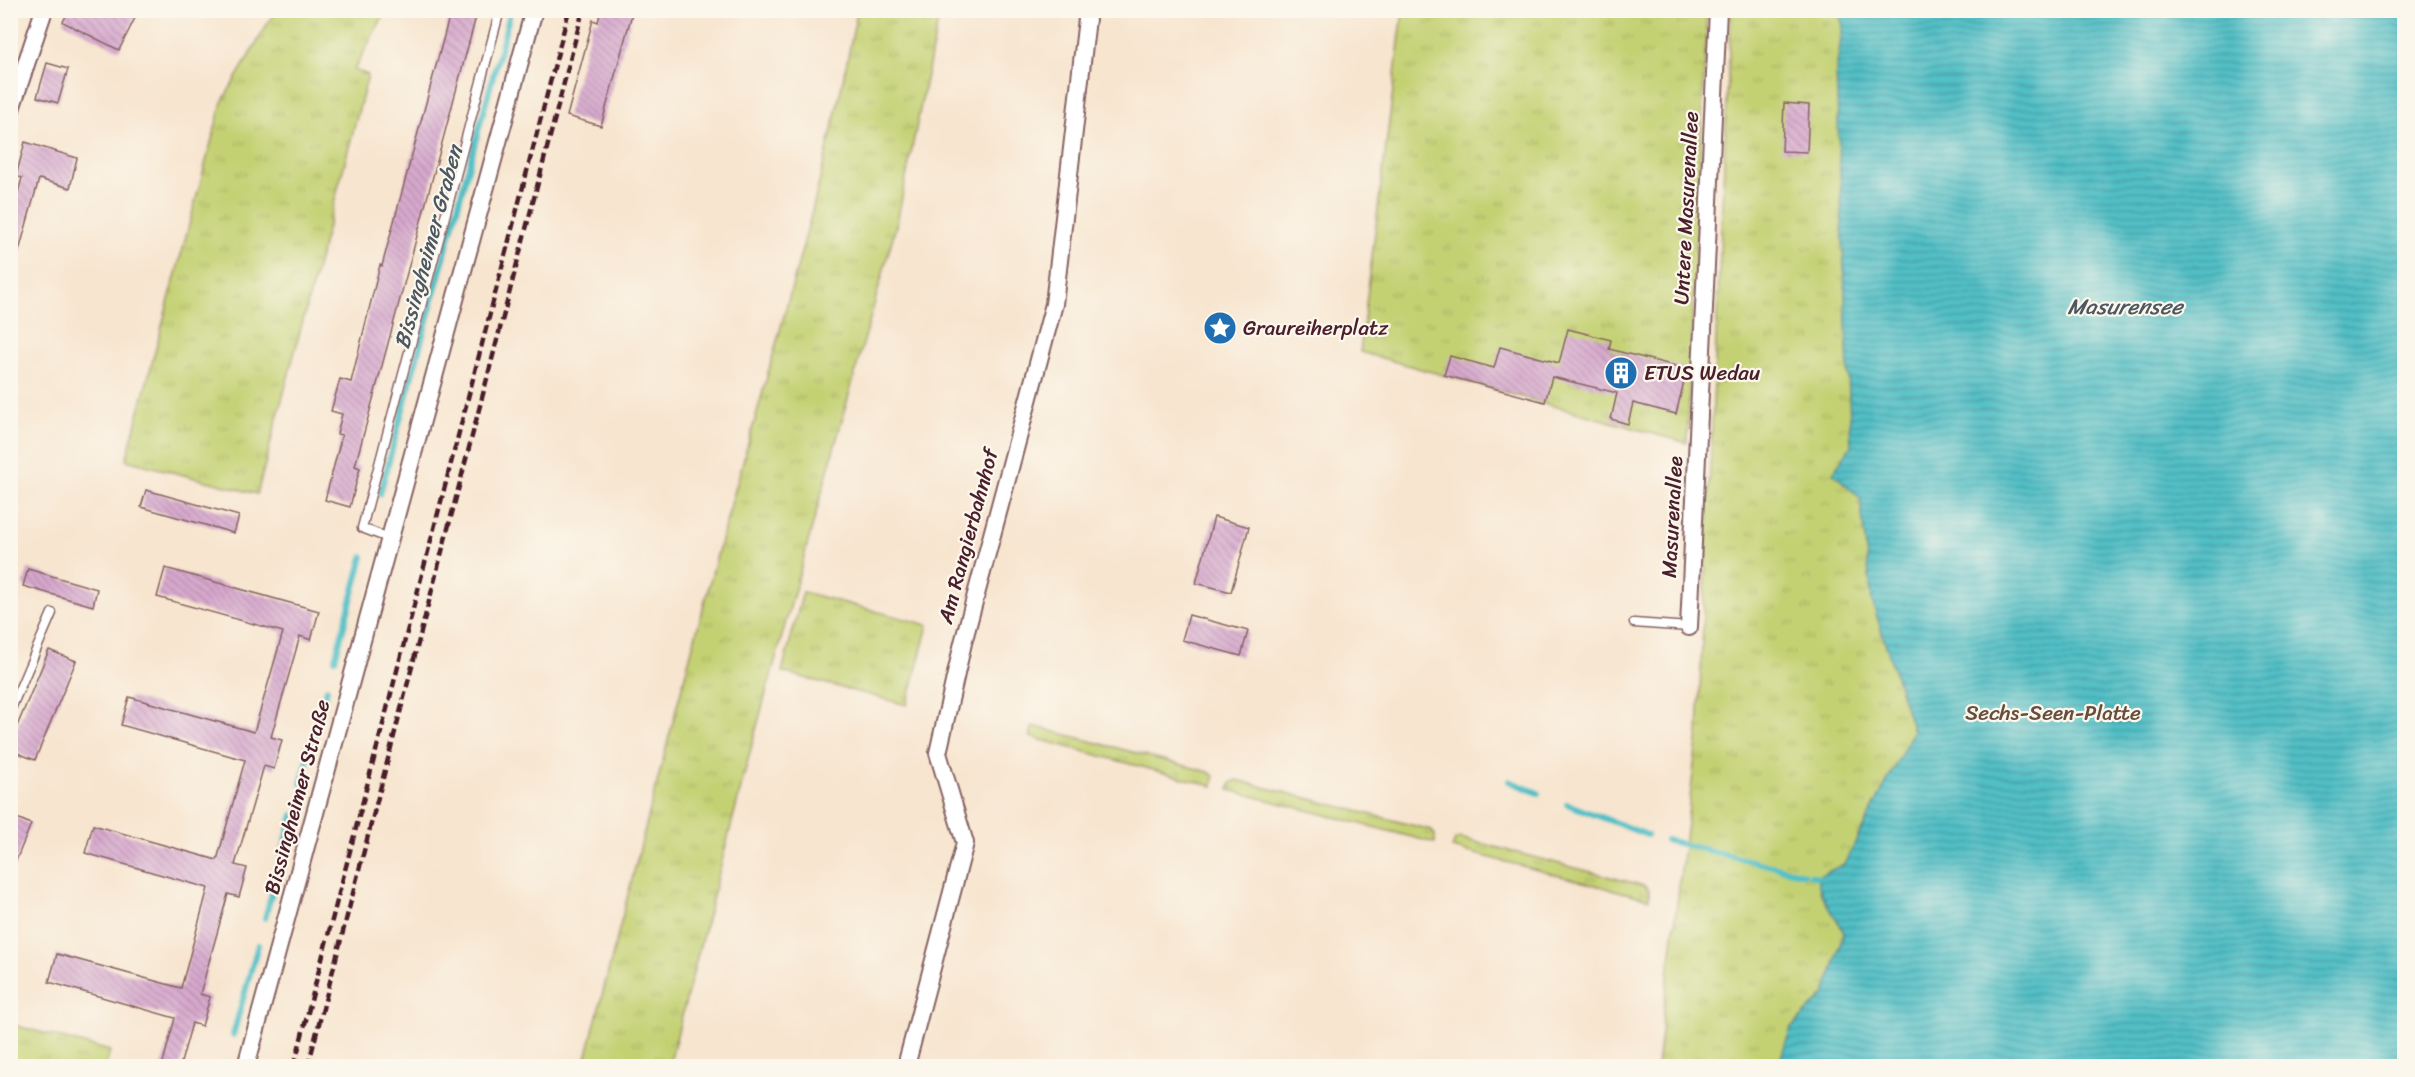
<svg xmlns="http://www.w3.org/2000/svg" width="2415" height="1077" viewBox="0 0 2415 1077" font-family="Sriracha,sans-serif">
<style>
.park{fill:url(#park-tufts);stroke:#87784f;stroke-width:1.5}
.water{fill:url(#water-rules);stroke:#4e6f78;stroke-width:1.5}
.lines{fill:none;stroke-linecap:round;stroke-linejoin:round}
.stream{stroke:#51bfc6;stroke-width:6}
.building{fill:url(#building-back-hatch)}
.lane-casing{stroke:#876464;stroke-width:11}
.street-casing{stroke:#876464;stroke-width:20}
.lane{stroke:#fff;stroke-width:8}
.street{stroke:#fff;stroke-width:16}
.rail{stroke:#4a1f2b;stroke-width:4.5;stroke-dasharray:9 4.5;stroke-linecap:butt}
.labels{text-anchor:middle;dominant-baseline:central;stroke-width:4.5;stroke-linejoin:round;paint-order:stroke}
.street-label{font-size:21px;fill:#4a1f2b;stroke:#fbf7ec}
.poi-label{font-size:21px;fill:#4a1f2b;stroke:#fbf7ec;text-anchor:start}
.park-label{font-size:21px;fill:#684c3d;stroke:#fbf7ec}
.water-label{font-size:22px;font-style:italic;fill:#4c5761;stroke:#fbf7ec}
</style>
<defs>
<pattern id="park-tufts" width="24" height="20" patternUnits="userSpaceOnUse" patternTransform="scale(1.5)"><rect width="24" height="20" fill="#c4d173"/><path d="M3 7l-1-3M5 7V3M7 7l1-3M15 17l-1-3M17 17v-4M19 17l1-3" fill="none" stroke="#aab364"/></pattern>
<pattern id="water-rules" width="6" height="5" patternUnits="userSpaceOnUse" patternTransform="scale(1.5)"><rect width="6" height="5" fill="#51bfc6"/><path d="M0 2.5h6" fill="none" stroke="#459ba1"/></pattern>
<pattern id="building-back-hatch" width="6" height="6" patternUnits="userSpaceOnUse" patternTransform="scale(1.5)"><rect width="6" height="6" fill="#d7a9ce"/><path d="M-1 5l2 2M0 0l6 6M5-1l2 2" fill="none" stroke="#b089a7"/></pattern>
</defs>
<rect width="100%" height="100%" fill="#fbf7ec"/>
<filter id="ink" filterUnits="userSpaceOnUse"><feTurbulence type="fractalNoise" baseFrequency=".0167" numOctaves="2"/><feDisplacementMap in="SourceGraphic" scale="12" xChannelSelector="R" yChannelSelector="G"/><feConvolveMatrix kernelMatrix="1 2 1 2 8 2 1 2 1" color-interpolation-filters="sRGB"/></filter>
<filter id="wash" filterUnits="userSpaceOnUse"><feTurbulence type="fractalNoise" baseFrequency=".008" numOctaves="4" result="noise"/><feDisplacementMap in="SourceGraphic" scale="24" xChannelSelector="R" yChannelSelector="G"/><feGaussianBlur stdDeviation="1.35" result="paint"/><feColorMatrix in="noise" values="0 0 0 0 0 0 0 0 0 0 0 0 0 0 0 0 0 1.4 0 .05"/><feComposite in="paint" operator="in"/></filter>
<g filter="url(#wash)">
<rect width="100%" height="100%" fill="#f7e5cf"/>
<path class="park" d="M275,11H386L354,70L368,75L257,494L126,460L222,102Z
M857,11H940L897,222L755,733L669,1066H584C631,883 678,698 728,515C775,347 825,182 857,11Z
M1403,11H1707L1687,443L1360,352Z
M1731,11H2404V1066H1657L1698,733Z
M803,592L928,625L907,705L782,672Z
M1033,726L1209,772L1214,776L1213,786L1030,737Z
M1237,780L1431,830L1435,835V843L1229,790L1231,783Z
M1460,838L1645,886L1649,890V899L1452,848L1455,840Z
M10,1024L110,1051L106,1066H11Z"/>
<path class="water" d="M1838,11H2404V1066H1778L1791,1028L1825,994L1844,932L1821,894L1817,877L1844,864L1913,731L1872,601L1860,498L1833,473L1851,446L1836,71L1843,26Z"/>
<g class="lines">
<path class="stream" d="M380,494L511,10
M335,659L363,557
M1509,781L1538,793
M301,784L327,689
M1567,804L1647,835
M1666,840L1804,874
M1811,875L1817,877
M265,918L293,815
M233,1035L258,945
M224,1066L225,1064"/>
</g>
<g id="blocks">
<path class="building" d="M69,10H139L119,50L63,22Z
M451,10L477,13L355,466L360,468L350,507L325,500L342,435L337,434L342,414L331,411L340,379L351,382L380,265L382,266Z
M601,10H633L601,126L567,116L593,20L598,22Z
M47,63L68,69L58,103L37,97Z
M1784,103L1809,105L1807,152L1782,151Z
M25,142L77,158L70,188L39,179L16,262L10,261V222L22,178L16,176Z
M1568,329L1611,340L1609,349L1687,369L1676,414L1633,403L1628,424L1611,419L1617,393L1552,377L1545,402L1444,375L1450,356L1494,368L1500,347L1559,363Z
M146,490L239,516L234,533L141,507Z
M1214,517L1249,527L1231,592L1196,583Z
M165,568L319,611L311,640L300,636L271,737L282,740L274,769L264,766L235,865L247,868L239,897L228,894L200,994L210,997L202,1026L192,1023L180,1066H162L175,1018L49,982L57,954L181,988L208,888L85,853L93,825L217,860L245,760L121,725L129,697L254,732L283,632L157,597Z
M28,569L97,589L93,606L23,586Z
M1189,615L1248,631L1241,656L1182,640Z
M49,650L76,661L35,760L10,750V743Z
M10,815L31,824L11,873H10Z"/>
</g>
</g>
<g filter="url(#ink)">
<use href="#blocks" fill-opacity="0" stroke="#876464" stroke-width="1.5"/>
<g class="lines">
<g class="lane-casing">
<path id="lane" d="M391,539L362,528L500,10
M1634,623L1689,627
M10,711L52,613"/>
</g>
<g class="street-casing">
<path id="street" d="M10,112L44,10
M1689,627L1718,10
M246,1066L534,10
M906,1066L965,843L938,753L963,643L1054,304L1088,10"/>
</g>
<use href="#lane" class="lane"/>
<use href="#street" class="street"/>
<path class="rail" d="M294,1066L569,10
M308,1066L583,10"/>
</g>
</g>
<defs>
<g id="sight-disc" transform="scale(1.725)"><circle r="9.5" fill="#1f6fb2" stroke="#fbf7ec"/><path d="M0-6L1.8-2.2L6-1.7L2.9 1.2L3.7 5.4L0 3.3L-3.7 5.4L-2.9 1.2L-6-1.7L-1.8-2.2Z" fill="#fff"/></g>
<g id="building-disc" transform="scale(1.725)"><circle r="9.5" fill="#1f6fb2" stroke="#fbf7ec"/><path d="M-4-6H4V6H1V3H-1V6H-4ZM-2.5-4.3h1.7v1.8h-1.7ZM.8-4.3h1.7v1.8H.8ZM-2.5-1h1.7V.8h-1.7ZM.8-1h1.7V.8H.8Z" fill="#fff"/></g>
</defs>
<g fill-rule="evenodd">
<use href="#sight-disc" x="1220" y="328"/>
<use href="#building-disc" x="1621" y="373"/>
</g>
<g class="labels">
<g class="street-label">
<text transform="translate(1686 208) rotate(-87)">Untere Masurenallee</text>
<text transform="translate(1672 517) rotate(-87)">Masurenallee</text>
<text transform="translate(968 536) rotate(-75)">Am Rangierbahnhof</text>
<text transform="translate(297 797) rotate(-75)">Bissingheimer Straße</text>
</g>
<g class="poi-label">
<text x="1243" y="328">Graureiherplatz</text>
<text x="1644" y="373">ETUS Wedau</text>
</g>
<g class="park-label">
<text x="2053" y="713">Sechs-Seen-Platte</text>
</g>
<g class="water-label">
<text transform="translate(428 247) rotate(-75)">Bissingheimer Graben</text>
<text x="2125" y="306">Masurensee</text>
</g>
</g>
<rect width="2415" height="1077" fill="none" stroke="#fbf7ec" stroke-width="36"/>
</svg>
